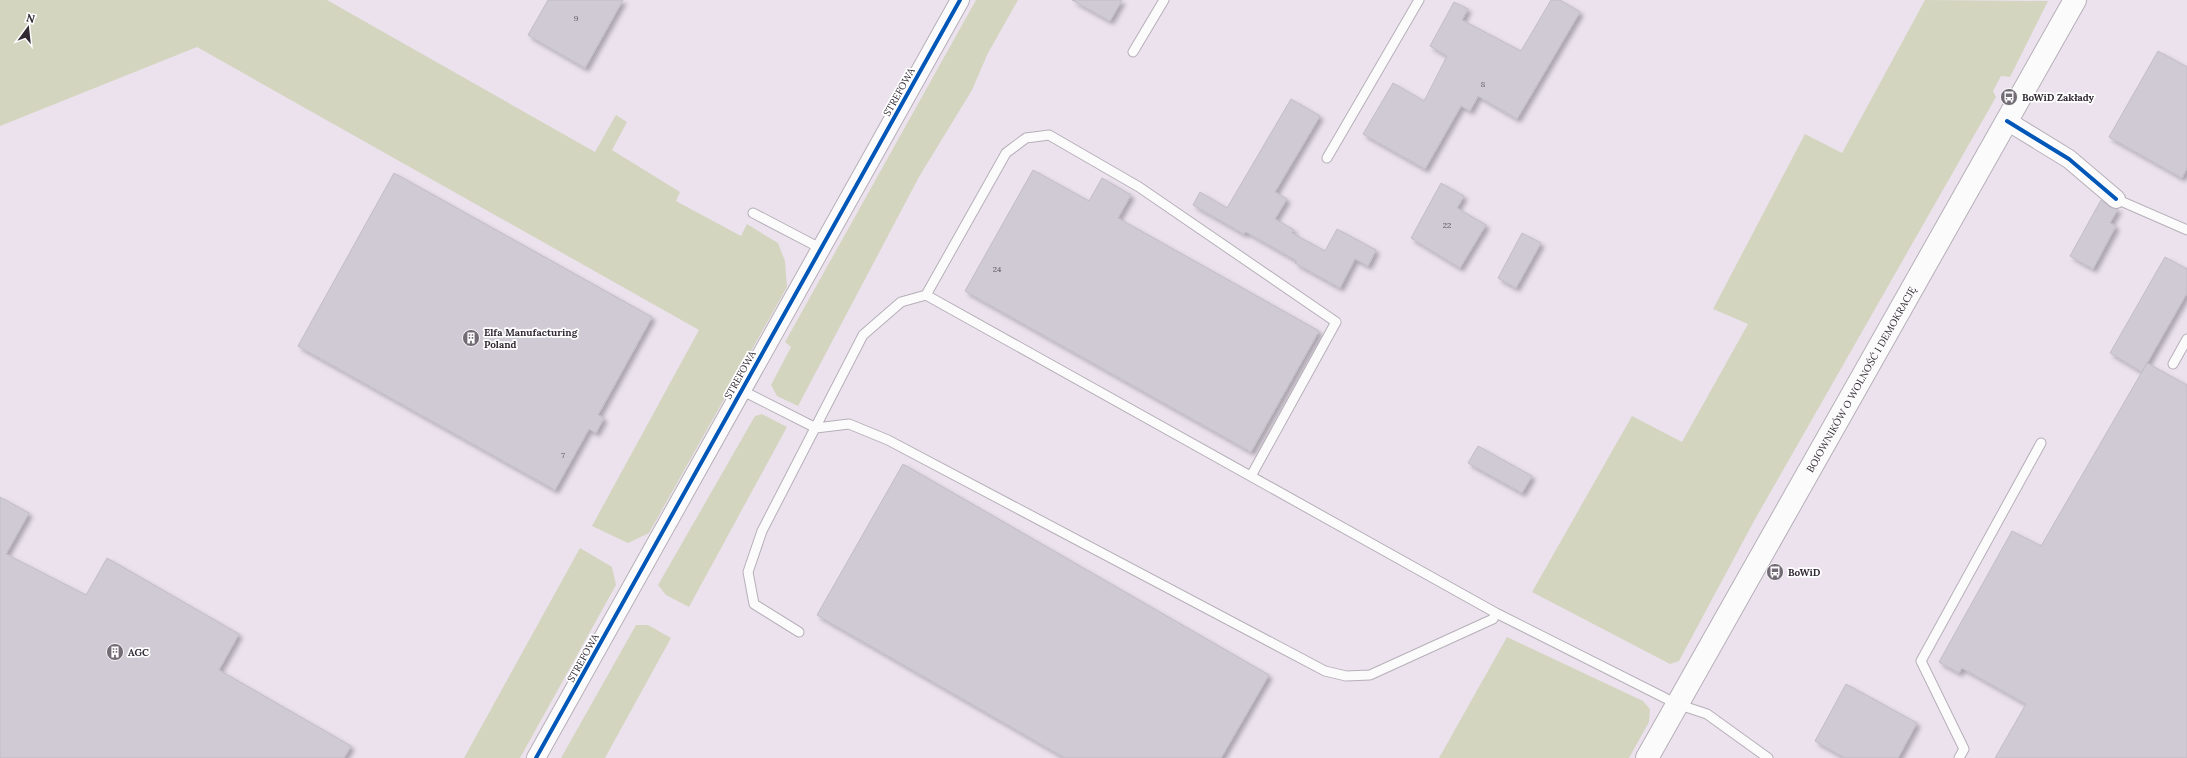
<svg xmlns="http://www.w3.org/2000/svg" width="2187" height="758" viewBox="0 0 2187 758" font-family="Lora,serif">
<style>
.green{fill:#d4d5bf}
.building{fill:#cfcad4;stroke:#c2bdc7;filter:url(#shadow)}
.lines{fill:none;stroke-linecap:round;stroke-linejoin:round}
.service-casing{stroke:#b6afb8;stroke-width:11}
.minor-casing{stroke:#b6afb8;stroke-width:20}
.secondary-casing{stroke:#b6afb8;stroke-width:24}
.service{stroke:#fcfbfc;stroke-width:9}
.minor{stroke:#fcfbfc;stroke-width:18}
.secondary{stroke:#fcfbfc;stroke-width:22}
.cycleway-casing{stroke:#fff;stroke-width:6}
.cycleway{stroke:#0057b8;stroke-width:4}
.labels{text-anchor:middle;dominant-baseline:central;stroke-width:3.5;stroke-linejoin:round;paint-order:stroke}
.number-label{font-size:8px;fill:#5a545d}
.street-label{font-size:10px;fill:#312a33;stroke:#fff}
.poi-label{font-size:10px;font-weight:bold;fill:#312a33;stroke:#fff;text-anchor:start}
</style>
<defs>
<filter id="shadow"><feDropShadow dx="3.5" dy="3.5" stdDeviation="2" flood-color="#0004"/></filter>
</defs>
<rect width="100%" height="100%" fill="#ebe2ee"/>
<path class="green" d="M0,0H327L595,152L616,115L627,122L612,150L680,192L676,201L741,236L747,224L778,243L785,261L787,287L649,533L628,543L592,526L699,330L197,47L0,126Z
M976,0H1018L988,53L972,90L919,177L798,406L777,396L771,385L791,347L785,342Z
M1925,0L2048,1L2010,77L2001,76L1993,91L1996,97L1754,521L1679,661L1670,664L1532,592L1632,416L1682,442L1748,324L1713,309L1805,134L1842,153Z
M762,414L787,427L689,607L666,595L658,585L755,416Z
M580,548L612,567L616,585L520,758H464Z
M636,625H648L671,638L605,758H561Z
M1507,637L1643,701L1650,709L1649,722L1629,758H1439Z"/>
<path class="building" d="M548,0H623L585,68L528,35Z
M1072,0H1122L1110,21Z
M1551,0H1560L1580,12L1517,119L1478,96L1470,111L1461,106L1425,169L1363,134L1393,83L1424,101L1447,56L1430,46L1454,2L1468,9L1462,20L1521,51Z
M2158,51L2187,67V168L2182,178L2109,137Z
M1291,99L1320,116L1275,192L1287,199L1275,219L1294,230L1292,233L1325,251L1337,229L1376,250L1368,266L1355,259L1340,288L1295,263L1297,261L1246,232L1244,234L1193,205L1200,192L1227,208Z
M1033,170L1089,201L1102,178L1131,195L1118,218L1319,331L1251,452L965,291Z
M394,173L652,317L598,415L604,418L596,433L589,429L555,490L298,346Z
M1441,183L1464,196L1457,208L1486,225L1460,268L1411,238Z
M2101,200L2110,207L2118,209L2110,223L2116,226L2093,269L2070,256Z
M1522,233L1541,243L1516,288L1498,278Z
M2165,257L2187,269V293L2142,372L2110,353Z
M2147,363L2187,385V758H1995L2026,704L1962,668L1959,673L1939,662L2012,531L2041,546Z
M1478,446L1532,476L1522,493L1468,463Z
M903,464L1269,675L1221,758H1065L817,615Z
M0,497L29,513L6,554L86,595L107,558L239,634L219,670L351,746L344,758H0Z
M1846,684L1917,723L1898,758H1845L1815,741Z"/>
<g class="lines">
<g class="service-casing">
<path id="service" d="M1133,52L1164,0
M1327,158L1419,0
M2116,199L2187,230
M753,213L820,248
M2173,364L2187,339
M741,390L816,428L849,424L888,440L1325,671L1346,676L1370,675L1493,619L1496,613L926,295
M1496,613L1677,704L1707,714L1768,758
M799,632L754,604L748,572L762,531L863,335L901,302L926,295L1006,153L1026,138L1049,135L1139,187L1336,322L1251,476
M1959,758L1964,749L1921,661L2041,443"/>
</g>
<g class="minor-casing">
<path id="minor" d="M2007,121L2069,159L2116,199
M536,758L960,0"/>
</g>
<g class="secondary-casing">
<g id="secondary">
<path id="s1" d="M1647,758L2075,0"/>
</g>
</g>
<use href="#service" class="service"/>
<use href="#minor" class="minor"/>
<use href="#secondary" class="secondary"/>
<g class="cycleway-casing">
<path id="cycleway" d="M2007,121L2069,159L2116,199
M536,758L960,0"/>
</g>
<use href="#cycleway" class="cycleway"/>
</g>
<defs>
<g id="bus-disc" transform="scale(0.9)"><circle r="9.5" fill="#726a74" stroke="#fff"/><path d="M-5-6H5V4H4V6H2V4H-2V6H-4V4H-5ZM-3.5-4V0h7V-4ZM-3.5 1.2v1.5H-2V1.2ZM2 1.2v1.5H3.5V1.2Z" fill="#fff"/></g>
<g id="building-disc" transform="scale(0.9)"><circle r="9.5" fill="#726a74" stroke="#fff"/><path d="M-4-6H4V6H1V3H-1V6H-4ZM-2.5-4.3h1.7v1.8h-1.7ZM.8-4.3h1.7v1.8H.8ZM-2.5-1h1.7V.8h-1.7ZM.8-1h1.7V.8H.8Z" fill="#fff"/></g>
</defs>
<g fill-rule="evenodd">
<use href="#bus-disc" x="2009" y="97"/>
<use href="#building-disc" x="471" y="338"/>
<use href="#bus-disc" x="1775" y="572"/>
<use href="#building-disc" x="115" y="652"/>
</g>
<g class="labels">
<g class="number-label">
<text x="576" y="18">9</text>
<text x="1483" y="84">8</text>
<text x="1447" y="225">22</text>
<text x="997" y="269">24</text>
<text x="563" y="455">7</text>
</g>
<g class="street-label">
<text transform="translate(899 92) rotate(-61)">STREFOWA</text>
<text transform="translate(740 375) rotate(-61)">STREFOWA</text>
<text stroke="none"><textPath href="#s1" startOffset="435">BOJOWNIKÓW O WOLNOŚĆ I DEMOKRACJĘ</textPath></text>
<text transform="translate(583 658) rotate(-61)">STREFOWA</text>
</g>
<g class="poi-label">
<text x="2022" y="97">BoWiD Zakłady</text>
<text x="484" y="332">Elfa Manufacturing<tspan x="484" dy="12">Poland</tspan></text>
<text x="1788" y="572">BoWiD</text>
<text x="128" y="652">AGC</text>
</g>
</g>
<g transform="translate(28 28) rotate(15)" stroke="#ffffff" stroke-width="3" paint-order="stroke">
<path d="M0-3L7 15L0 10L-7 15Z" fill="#312a33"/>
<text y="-6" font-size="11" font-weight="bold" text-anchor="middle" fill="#312a33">N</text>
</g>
</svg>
